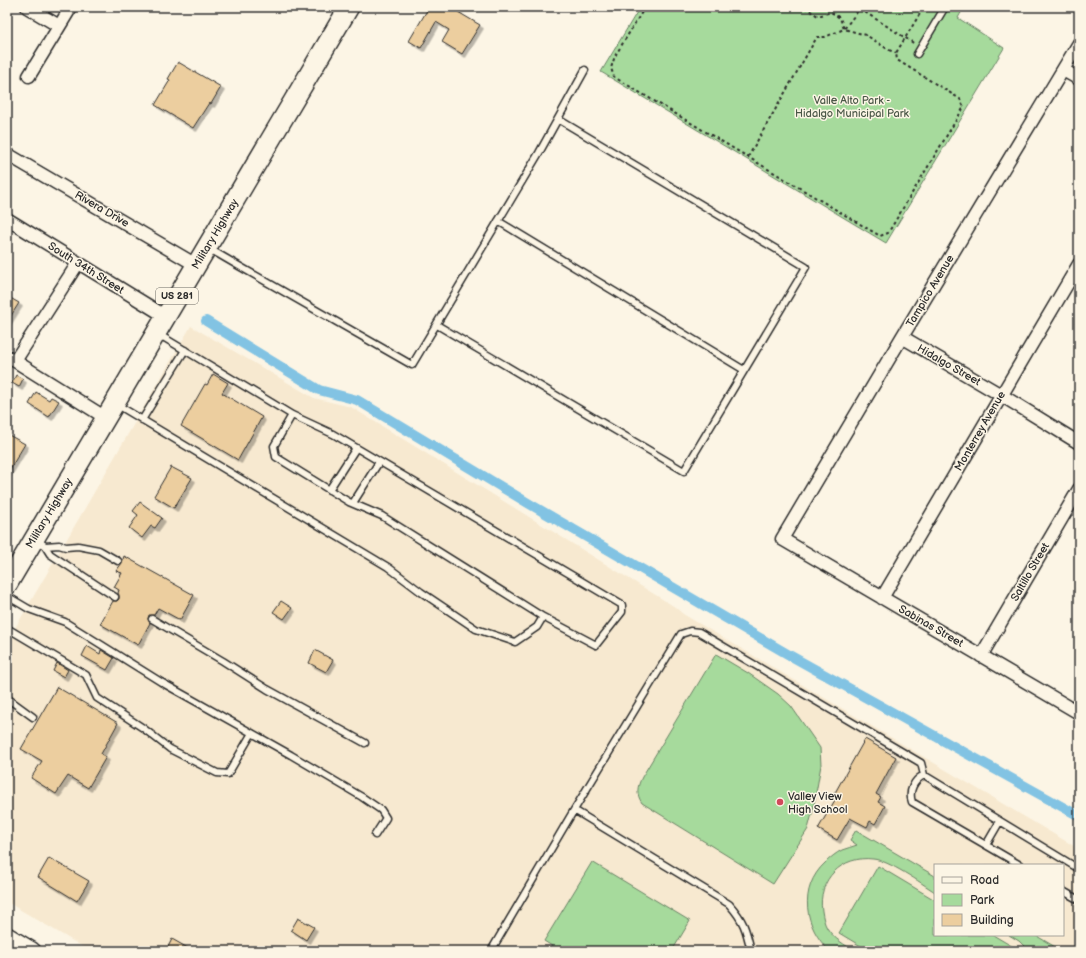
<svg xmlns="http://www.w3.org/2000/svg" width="1086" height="958" viewBox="0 0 1086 958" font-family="'Balsamiq Sans',sans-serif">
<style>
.built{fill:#f7e9d0;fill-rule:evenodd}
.green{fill:#a6da9c;stroke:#688264}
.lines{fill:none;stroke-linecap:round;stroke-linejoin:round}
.canal{stroke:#82c3e3;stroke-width:10}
.building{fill:#ecce9f;stroke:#2b2b2b;filter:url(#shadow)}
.service-casing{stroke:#2b2b2b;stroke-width:9}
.minor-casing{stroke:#2b2b2b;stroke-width:15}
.secondary-casing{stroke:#2b2b2b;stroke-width:20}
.primary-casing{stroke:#2b2b2b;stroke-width:22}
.path{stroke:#2b2b2b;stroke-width:2;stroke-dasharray:3 3;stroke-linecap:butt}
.service{stroke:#fcf5e5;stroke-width:6}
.minor{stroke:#fcf5e5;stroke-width:12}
.secondary{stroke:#fcf5e5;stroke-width:17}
.primary{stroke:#fcf5e5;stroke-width:19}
.poi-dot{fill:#d1495b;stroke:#fcf5e5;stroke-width:1.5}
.labels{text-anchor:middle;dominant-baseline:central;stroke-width:3;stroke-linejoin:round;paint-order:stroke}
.shield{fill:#fcf5e5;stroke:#6a6863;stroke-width:1}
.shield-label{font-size:10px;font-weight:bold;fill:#2b2b2b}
.park-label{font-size:11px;fill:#4a5747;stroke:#fcf5e5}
.street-label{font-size:11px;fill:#2b2b2b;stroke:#fcf5e5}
.poi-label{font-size:11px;fill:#2b2b2b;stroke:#fcf5e5;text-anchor:start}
</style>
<defs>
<filter id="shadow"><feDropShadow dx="3.5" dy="3.5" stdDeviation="0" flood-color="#0004"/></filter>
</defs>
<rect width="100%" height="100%" fill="#fcf5e5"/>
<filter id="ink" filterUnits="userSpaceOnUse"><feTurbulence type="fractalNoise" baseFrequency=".025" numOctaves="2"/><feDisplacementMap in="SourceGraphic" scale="8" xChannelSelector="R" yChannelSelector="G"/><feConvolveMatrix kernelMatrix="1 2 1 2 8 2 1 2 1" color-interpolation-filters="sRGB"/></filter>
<g filter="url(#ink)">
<path class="built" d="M191,326L314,398L351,407L675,607L683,614L1079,849V951H90L7,902V642ZM935,865H1063V935H935Z"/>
<path class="green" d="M640,7H964L958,18L1004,48L886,243L601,72Z
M716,654L748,673L778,694L791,706L820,748L821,765L813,810L808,829L773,884L642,803C636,794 637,787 642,777Z
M856,830L935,876V892C921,883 888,860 873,859C842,855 817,880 822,911C823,917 824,923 827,928C834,939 845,945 855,951H830C804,928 798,888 825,863C830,858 836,853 842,850C847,848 852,847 857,845L850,840Z
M592,862L690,921L672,951H560L544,941Z
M878,866L935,900V935H993L1020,951H869L839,933Z
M1009,935H1035L1062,951H1029L1019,941Z"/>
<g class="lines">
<path class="canal" d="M206,321L319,390L357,400L528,503L791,656L1079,816"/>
</g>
<path class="building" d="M429,7H454L459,10L458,12L480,25L462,54L442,42L449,30L436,22L421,48L409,41Z
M178,62L221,87L211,104L209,103L193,128L155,105L170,80L168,79Z
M7,296L19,303L7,322Z
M213,374L228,383L222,393L262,417L238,460L181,426L205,384L207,385Z
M16,375L23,379L19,387L12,383Z
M36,392L49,400L51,397L59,401L49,417L29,404Z
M7,434L25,444L7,474Z
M171,467L192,478L174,508L154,496Z
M140,502L162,518L155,528L151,526L142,538L129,528L138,515L133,511Z
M124,556L194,595L180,620L158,608L154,615H149L148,619L150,623L138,645L100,624L113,601H117L119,599V595L118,593L119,590L114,587L122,573L116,571L122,563Z
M281,601L292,608L284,619L273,612Z
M87,646L100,654L101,650L114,658L107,670L82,656Z
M315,650L333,660L326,672L309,663Z
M57,663L68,670L64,677L53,671Z
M57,687L118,723L101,754L106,757L88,788L68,776L56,794L31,778L42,761L21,749Z
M865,739L896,757L876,794L881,797L878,802L885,806L875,824L870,821L867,827L850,818L837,840L818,829L835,800L832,798Z
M49,858L89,881L77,901L38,877Z
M298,918L314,927L306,940L291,930Z
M172,939L193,951H166Z"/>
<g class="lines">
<g class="service-casing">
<path id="service" d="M917,54L945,7
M498,221L744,370
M208,248L232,262L412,365L539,153L585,70
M437,325L684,471L806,267L558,119
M116,404L388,567L421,592L476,629L515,642L537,627L543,617L596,645L622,612V605L333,434L292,415L158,334
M292,415L274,446L276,457L349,502L382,516L543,617
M142,420L185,350
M329,490L356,448
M353,503L379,462
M37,540L45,546L50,554L115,597
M45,546L59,545L66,547L78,546L99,550L118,561
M7,596L29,609L65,622L161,682L291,755L362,797L381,810L386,818L375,835
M152,619L223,661L267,689L365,743
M7,628L86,675L97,698L143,728L170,749L217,773L228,774L252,733
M7,698L33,717
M574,810L729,904C744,921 746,929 751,951
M986,845L1000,821
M1020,865L912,802C908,791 914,780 924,775L929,778L1079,869
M1063,891L1079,900
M491,951L574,810L681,634L690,631L699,632L921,763L924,775"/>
</g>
<g class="minor-casing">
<path id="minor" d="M27,7L59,26
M1079,43L902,337L782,539L1079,713
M1063,70L1079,79
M29,76L71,7
M7,154L196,265
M7,219L165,316
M902,337L1001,395L1079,443
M7,356L106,418
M15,361L78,263
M882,598L1079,264
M981,656L1079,489"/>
</g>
<g class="secondary-casing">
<path id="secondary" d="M7,936L32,951"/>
</g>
<g class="primary-casing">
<path id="primary" d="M7,585L349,7"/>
</g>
<path class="path" d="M645,7L615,56L611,68L614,77L880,236L888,233L964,107L960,99L897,60L896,53L924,7
M861,7L844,29L866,35L889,50L896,53
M860,9L915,44
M748,157L817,37H825L844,29L840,18L831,12L818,16L804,7"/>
<use href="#service" class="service"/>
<use href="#minor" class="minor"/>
<use href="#secondary" class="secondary"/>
<use href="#primary" class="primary"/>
</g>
</g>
<circle class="poi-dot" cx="780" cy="802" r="4"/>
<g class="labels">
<rect class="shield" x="156" y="288" width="42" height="16" rx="3"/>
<g class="shield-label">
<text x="177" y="296">US 281</text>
</g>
<g class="park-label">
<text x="852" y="100">Valle Alto Park -<tspan x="852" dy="13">Hidalgo Municipal Park</tspan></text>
</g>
<g class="street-label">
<text transform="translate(102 209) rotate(30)">Rivera Drive</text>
<text transform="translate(215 234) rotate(-59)">Military Highway</text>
<text transform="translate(86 268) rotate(32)">South 34th Street</text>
<text transform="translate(930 291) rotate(-59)">Tampico Avenue</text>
<text transform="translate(949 365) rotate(30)">Hidalgo Street</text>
<text transform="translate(980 431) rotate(-60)">Monterrey Avenue</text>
<text transform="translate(49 513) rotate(-59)">Military Highway</text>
<text transform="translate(1030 572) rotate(-60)">Saltillo Street</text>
<text transform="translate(931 626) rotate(30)">Sabinas Street</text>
</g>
<g class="poi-label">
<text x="788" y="796">Valley View<tspan x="788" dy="13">High School</tspan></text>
</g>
</g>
<rect width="1086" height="958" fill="none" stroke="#fcf5e5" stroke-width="24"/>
<rect x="12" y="12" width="1062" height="934" fill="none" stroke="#2b2b2b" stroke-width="1.5" filter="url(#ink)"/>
<rect x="934" y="864" width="130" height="72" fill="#fcf5e5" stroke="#a8a49b"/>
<rect x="942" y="877" width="20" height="6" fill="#fcf5e5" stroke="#a8a49b"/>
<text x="970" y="884" font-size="12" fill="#2b2b2b">Road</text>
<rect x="942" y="894" width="20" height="12" fill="#a6da9c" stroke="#a8a49b"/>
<text x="970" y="904" font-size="12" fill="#2b2b2b">Park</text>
<rect x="942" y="914" width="20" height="12" fill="#ecce9f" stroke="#a8a49b"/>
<text x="970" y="924" font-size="12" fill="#2b2b2b">Building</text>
</svg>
